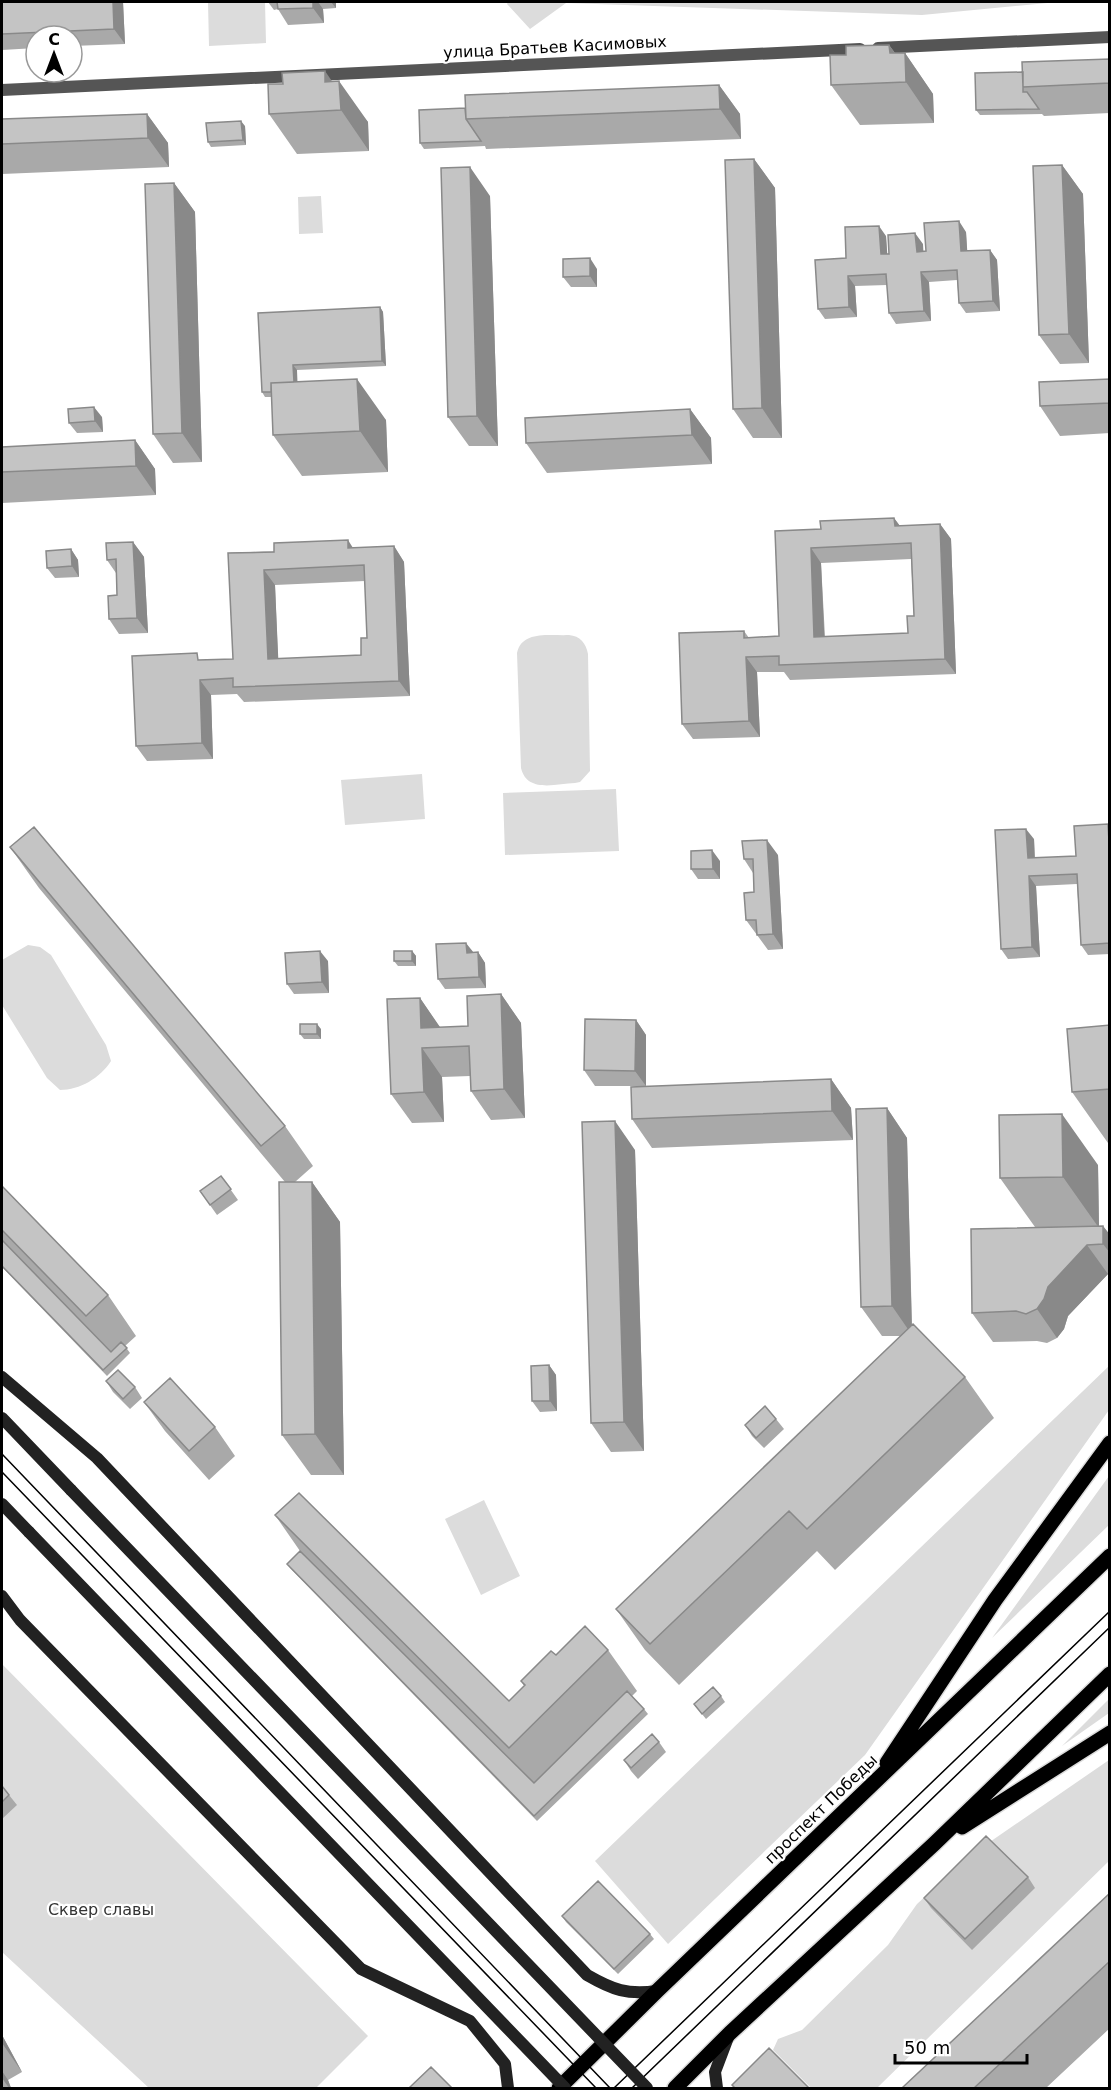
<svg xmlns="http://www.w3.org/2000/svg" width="1111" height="2090" viewBox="0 0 1111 2090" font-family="'DejaVu Sans',sans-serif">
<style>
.green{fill:#dcdcdc}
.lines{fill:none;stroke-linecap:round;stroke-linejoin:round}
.primary-casing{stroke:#dbdbdb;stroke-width:18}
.tertiary{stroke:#555;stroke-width:12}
.secondary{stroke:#222;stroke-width:12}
.primary{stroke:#000;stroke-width:15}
.tram{stroke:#000;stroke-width:1.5}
.secondary-bridge{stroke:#222;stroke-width:12}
.wall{fill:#a9a9a9;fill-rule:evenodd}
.shaded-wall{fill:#898989}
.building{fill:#c4c4c4;stroke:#898989;stroke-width:1.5;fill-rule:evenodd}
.labels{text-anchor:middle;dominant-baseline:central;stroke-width:4.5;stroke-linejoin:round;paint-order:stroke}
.street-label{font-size:16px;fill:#000;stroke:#fff}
.park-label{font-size:16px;fill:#333;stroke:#fff}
</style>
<rect width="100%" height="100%" fill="#fff"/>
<path class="green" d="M208,2H265L266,43L209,46Z
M508,2H1058L922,15L566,3L530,29L507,4Z
M321,196L323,233L299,234L298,197Z
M569,635C580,636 586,643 588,654L590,771L580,782L575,783C555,784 527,793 521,768L517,653C522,630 550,636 569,635Z
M422,774L425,819L345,825L341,780Z
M616,789L619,851L505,855L503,793Z
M28,945L40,947L51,955L106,1045L111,1061C100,1078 80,1090 60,1090L47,1078L2,1005V960Z
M1109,1366V1410L865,1755L668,1944L595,1861Z
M1109,1476V1525L992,1638Z
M484,1500L520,1576L481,1595L445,1519Z
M2,1664L368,2036L316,2088H149L2,1952Z
M1109,1699V1713L1062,1746Z
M1109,1760V1861L877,2088H811L773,2050L778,2039L802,2030L888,1945L917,1904L968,1857Z"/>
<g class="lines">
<g class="primary-casing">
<path id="primary" d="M887,1763L995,1600L1110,1443
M962,1827L1110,1733
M559,2088L657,1991L1110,1556
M675,2088L730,2033L934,1844L1110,1674"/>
</g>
<path class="tertiary" d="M878,48L1110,37
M2,90L860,49"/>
<path class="secondary" d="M2,1377L97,1458L587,1975C613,1990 627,1995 657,1991
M2,1418L71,1490
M2,1504L29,1532
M2,1596L20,1620L361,1969L470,2021L505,2064L508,2088
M717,2088L715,2072L729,2035"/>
<use href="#primary" class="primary"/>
<path class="tram" d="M2,1454L610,2088
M2,1472L596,2088
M614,2088L1110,1611
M632,2088L1110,1627"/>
<path class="secondary-bridge" d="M71,1490L647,2088
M29,1532L565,2088"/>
</g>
<path class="wall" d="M2,2H123L125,44L72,46V36H36V48L2,50Z
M268,2H336V8L323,9L324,23L288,25L278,9L274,10Z
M889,45L895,53H905L933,94L934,123L860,125L831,85L846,55Z
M1110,59V113L1044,116L1042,114L980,115L976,110L1023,72Z
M332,81L368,122L369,151L297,154L269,114Z
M719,85L740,114L741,139L486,149L485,146L424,149L420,143L465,108Z
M147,114L168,143L169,167L2,174V119Z
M245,126L246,145L211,147L208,142Z
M754,159L775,188L782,438H753L733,409Z
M1062,165L1083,194L1089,363L1060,364L1039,335Z
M174,183L195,212L202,462L173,463L153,434Z
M490,196L498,446H469L448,417Z
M966,232L967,251L990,250L997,260L1000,311L966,313L959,303L957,280L929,282L931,321L896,324L889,313L887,285L855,286L857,317L825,319L818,309L846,258L886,236L887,254L923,244V252L926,251Z
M597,269V287H571L563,277Z
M380,307L383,312L386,366L297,370V382L386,420L388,472L302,476L273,435L272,397H265L262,392L258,313Z
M1110,379V433L1060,436L1040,406Z
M690,409L711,438L712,464L547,473L526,443Z
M102,417L103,432L77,433L69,423Z
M135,440L155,469L156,495L2,503V447Z
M894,518L900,526L940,524L951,539L956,674L790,680L784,672H757L760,737L693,739L682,724L744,631L749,638L779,636L775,531L821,529ZM911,559L914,616L908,633L825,637L821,563Z
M133,542L144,557L148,633L119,634L109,619L117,595L116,573L107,560Z
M394,546L404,562L410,696L244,702L237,694L211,695L213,759L147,761L136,746L202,660L233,659L228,553ZM365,581L367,638L361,655L278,659L275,585Z
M71,549L78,560L79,577L55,578L47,568Z
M1108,824L1110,827V954L1088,955L1081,945L1077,884L1036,886L1040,957L1008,959L1001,949L1034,839L1035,858L1076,856Z
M10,847L285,1126L313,1166L295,1182H312L340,1222L344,1475H311L282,1435L285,1182L39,888Z
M778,855L783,949L768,950L746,920L754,892L753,873L744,859Z
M720,861V879H698L691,869Z
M412,951L416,956V966H398L394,961Z
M478,952L485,963L486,988L445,989L438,979L473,953Z
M328,961L329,993L294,994L287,984Z
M501,994L521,1023L525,1118L491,1120L471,1091L470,1076L442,1077L444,1122L412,1123L391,1094L420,998L440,1028L468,1026Z
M636,1020L646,1035V1086H595L584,1070Z
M1110,1025V1143H1108L1072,1092Z
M321,1029V1039H304L300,1034Z
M831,1079L851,1108L853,1140L652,1148L632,1119Z
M887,1108L907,1138L912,1325L965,1377L994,1418L835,1570L817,1551L679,1685L645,1650L616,1609L901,1336H882L861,1307Z
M635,1150L644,1451L611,1452L591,1423Z
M1098,1165L1099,1226H1103L1110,1235V1274H1108L1068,1316L1064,1329L1057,1338L1047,1343L1037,1341L993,1342L972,1313L1035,1227L1000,1178Z
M221,1176L238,1200L217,1215L200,1191Z
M2,1186L108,1295L136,1336L125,1346L130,1353L107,1376L2,1267Z
M549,1365L556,1375L557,1411L540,1412L532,1401Z
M106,1381L135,1387L142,1398L130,1409L113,1392Z
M144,1402L215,1427L235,1456L209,1480L165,1431Z
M776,1419L784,1429L764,1448L752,1436L745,1425Z
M275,1515L509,1701L524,1686L521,1681L556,1655L608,1650L637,1691L632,1696L644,1709L648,1714L537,1821L291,1569L287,1564L300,1551Z
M721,1696L725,1702L706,1719L694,1704Z
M659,1742L666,1752L638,1779L631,1771L624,1760Z
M2,1786L9,1795L17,1805L2,1819Z
M1028,1877L1035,1888L972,1950L931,1908L924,1898Z
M1110,1893V2028L1046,2088H902Z
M562,1916L650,1934L654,1939L618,1974L566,1922Z
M2,2035L22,2072L8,2080L11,2088H2Z"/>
<path class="shaded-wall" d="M113,2H123L125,44L114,29Z
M313,2H318L323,9L324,23L313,8Z
M331,2H336V8Z
M889,45L905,67V53L933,94L934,123L906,82L890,53Z
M325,71L340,93L339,81L368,122L369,151L341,110L325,82Z
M719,85L740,114L741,139L720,109Z
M147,114L168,143L169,167L148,138Z
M241,121L245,126L246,145L243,140Z
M754,159L775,188L782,438L762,408Z
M1062,165L1083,194L1089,363L1069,334Z
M470,167L490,196L498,446L477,416Z
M174,183L195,212L202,462L182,433Z
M959,221L966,232L968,262L961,251Z
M879,226L886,236L888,264L881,254Z
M915,233L923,244L924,262L917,252Z
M990,250L997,260L1000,311L993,301Z
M590,258L597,269V287L590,276Z
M921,272L929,282L931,321L924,311Z
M848,276L855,286L857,317L849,307Z
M380,307L383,312L386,366L382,361Z
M293,365L297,370L298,396L294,391Z
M357,379L386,420L388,472L360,431Z
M94,407L102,417L103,432L95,421Z
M690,409L711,438L712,464L692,435Z
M135,440L155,469L156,495L136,466Z
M894,518L905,533L895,526Z
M940,524L951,539L956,674L945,659Z
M348,540L358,556L348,548Z
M133,542L144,557L148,633L137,618Z
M394,546L404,562L410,696L399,681Z
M811,548L821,563L825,652L814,637Z
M71,549L78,560L79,577L72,566Z
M264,570L275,585L279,675L268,659Z
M746,657L757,672L760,737L749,721Z
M200,680L211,695L213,759L202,743Z
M1108,824L1110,827V859Z
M1026,829L1034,839L1035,869L1028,858Z
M767,840L778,855L783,949L773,934Z
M712,850L720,861V879L713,869Z
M1029,876L1036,886L1040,957L1032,947Z
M466,943L474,953H467Z
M320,951L328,961L329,993L322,982Z
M412,951L416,956V966L412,961Z
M478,952L485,963L486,988L479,977Z
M501,994L521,1023L525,1118L504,1089Z
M420,998L440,1027L441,1047L421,1028Z
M636,1020L646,1035V1086L635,1071Z
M317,1024L321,1029V1039L317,1034Z
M422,1048L442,1077L444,1122L424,1092Z
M831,1079L851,1108L853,1140L832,1111Z
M887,1108L907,1138L912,1335L892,1306Z
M1062,1114L1098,1165L1099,1228L1063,1177Z
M615,1121L635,1150L644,1451L624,1422Z
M312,1182L340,1222L344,1475L315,1434Z
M1103,1226L1110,1235V1253L1103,1244Z
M1087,1245L1108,1274L1068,1316L1064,1329L1057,1338L1037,1309L1048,1287Z
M549,1365L556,1375L557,1411L550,1401Z
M2,2035L22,2072L2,2043Z
M2,2071L8,2080L11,2088H9L2,2078Z"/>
<path class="building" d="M2,2H113L114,29L2,34Z
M277,2H313V8L278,9Z
M889,45L890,53H905L906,82L831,85L830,55H846V46Z
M1110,59V83L1023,87L1022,62Z
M325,71V82L339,81L341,110L269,114L268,84H283L282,73Z
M1023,72V92H1027L1039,109L976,110L975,73Z
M719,85L720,109L466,119L465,95Z
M465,108L466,119L481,141L420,143L419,110Z
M147,114L148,138L2,144V119Z
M241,121L243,140L208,142L206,123Z
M754,159L762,408L733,409L725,160Z
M1062,165L1069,334L1039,335L1033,166Z
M470,167L477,416L448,417L441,168Z
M174,183L182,433L153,434L145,184Z
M959,221L961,251L990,250L993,301L959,303L957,270L921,272L924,311L889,313L886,274L848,276L849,307L818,309L815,260L846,258L845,227L879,226L881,254H889L888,235L915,233L917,252L926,251L924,223Z
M590,258V276L563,277V259Z
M380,307L382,361L293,365L294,382L271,383V392H262L258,313Z
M357,379L360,431L273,435L271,383Z
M1110,379V403L1040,406L1039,382Z
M94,407L95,421L69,423L68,409Z
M690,409L692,435L526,443L525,418Z
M135,440L136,466L2,472V447Z
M894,518L895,526L940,524L945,659L779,665V656L746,657L749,721L682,724L679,633L744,631V638L779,636L775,531L821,529L820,521ZM911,543L914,616H907L908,633L814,637L811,548Z
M348,540V548L394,546L399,681L233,687V678L200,680L202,743L136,746L132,656L197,653L198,660L233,659L228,553L274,552V543ZM364,565L367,638H361V655L268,659L264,570Z
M133,542L137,618L109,619L108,596L117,595L116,559L107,560L106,543Z
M71,549L72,566L47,568L46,551Z
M1108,824L1110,859V943L1081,945L1077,874L1029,876L1032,947L1001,949L995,830L1026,829L1028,858L1076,856L1074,826Z
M34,827L285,1126L261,1146L10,847Z
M767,840L773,934L757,935L756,920H746L744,893L754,892L753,859H744L742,841Z
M712,850L713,869H691V851Z
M466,943L467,953L478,952L479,977L438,979L436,944Z
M320,951L322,982L287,984L285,953Z
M394,951H412V961H394Z
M501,994L504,1089L471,1091L469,1046L422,1048L424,1092L391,1094L387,999L420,998L421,1028L468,1026L467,996Z
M585,1019L636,1020L635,1071L584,1070Z
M300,1024H317V1034H300Z
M1110,1025V1089L1072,1092L1067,1029Z
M831,1079L832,1111L632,1119L631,1087Z
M887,1108L892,1306L861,1307L856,1109Z
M1062,1114L1063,1177L1000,1178L999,1115Z
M615,1121L624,1422L591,1423L582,1122Z
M221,1176L231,1189L210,1205L200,1191Z
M279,1182H312L315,1434L282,1435Z
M2,1186L108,1295L86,1316L2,1230Z
M1103,1226V1244L1087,1245L1048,1287L1044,1299L1037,1309L1026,1314L1016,1311L972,1313L971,1229Z
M2,1240L111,1352L121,1342L127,1348L103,1370L2,1266Z
M913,1324L965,1377L807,1529L789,1511L650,1644L616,1609Z
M549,1365L550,1401H532L531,1366Z
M118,1370L135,1387L123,1399L106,1381Z
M170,1378L215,1427L189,1451L144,1402Z
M765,1406L776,1419L756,1438L745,1425Z
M299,1493L509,1701L525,1685L521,1681L551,1651L556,1655L585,1626L608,1650L509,1748L275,1515Z
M300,1551L534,1783L627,1691L644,1709L534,1816L287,1564Z
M713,1687L721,1696L702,1714L694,1704Z
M652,1734L659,1742L631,1768L624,1760Z
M2,1786L9,1795L2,1802Z
M986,1836L1028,1877L965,1939L924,1898Z
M598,1881L650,1934L614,1969L562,1916Z
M1110,1893V1961L974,2088H902Z
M769,2048L809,2088H735L732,2085Z
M431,2067L452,2088H409Z"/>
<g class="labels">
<g class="street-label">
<text transform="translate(555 47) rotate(-3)">улица Братьев Касимовых</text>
<text transform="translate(821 1809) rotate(-44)">проспект Победы</text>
</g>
<g class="park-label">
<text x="101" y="1909">Сквер славы</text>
</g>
</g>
<rect width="1111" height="2090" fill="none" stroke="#000000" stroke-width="6"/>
<g transform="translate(54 54)"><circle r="28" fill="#ffffff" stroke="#999999" stroke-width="1.5"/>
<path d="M0-4.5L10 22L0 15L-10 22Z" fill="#000000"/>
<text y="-9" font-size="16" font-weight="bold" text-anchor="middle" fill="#000000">С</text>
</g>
<path d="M895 2054v9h132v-9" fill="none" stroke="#000000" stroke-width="3"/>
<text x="904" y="2054" font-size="18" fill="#000000" stroke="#ffffff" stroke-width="4.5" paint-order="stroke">50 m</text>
</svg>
